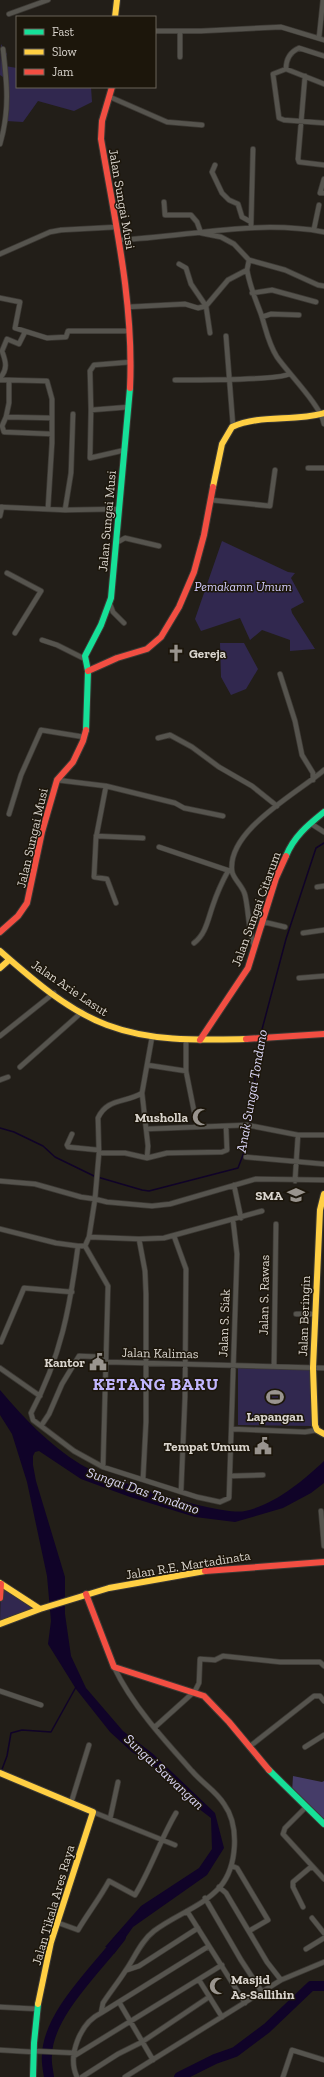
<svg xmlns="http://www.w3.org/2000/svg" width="324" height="2077" viewBox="0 0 324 2077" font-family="'Zilla Slab',serif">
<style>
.green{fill:#31284f}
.forest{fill:#453c68}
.water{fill:#100328}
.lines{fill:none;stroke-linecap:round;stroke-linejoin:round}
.stream{stroke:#100328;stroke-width:1.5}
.river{stroke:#100328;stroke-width:10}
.street-casing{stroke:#3c3934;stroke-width:6}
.fast-casing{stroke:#3c3934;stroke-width:8}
.slow-casing{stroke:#3c3934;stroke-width:8}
.jam-casing{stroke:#3c3934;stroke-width:8}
.street{stroke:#56544e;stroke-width:4.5}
.fast{stroke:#16e098;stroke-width:6}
.slow{stroke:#ffcf43;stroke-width:6}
.jam{stroke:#f24e42;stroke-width:6}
.labels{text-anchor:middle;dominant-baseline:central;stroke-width:3;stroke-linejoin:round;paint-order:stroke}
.street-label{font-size:13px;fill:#d9d4cd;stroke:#1c160b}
.park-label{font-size:13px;font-style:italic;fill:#d3cdfe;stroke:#1c160b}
.poi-label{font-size:13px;font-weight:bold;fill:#d9d4cd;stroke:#1c160b;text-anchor:end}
.water-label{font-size:14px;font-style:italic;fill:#dbd7f8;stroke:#1c160b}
.district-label{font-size:17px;font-weight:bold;letter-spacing:1px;fill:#c1b6fe;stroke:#1c160b}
</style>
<rect width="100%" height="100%" fill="#221e18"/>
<path class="green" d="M1,44L7,54L5,66L17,68V87H91L92,102L74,111L38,101L23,122L6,121V79L0,75Z
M222,541L288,572L295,573L291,578L304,602L291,609L292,613L315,649L290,651V640L262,630L250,640L240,618L201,631L195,619Z
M220,643H244L258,669L246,689L231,695L221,677Z
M238,1368L311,1369L312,1426L238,1425Z
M1,1586L37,1609L0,1622Z"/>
<path class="forest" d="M293,1776L322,1782L324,1781V1820L292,1793Z"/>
<path class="water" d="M0,1390C24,1418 49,1445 80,1464C103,1478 221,1517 245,1511C274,1505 303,1481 324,1461V1483L311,1493L283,1508L235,1522L195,1517L130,1497L81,1479L39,1451L35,1452L33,1456V1465L36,1481L65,1577V1614L71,1656L86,1688L123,1731L152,1753L215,1813L224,1848L207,1875L133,1927L114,1954V1947H105L141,1906L199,1868L212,1849L211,1818L186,1799L147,1761L132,1752L110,1732L76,1689L48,1644L51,1621L47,1576L27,1482L12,1434L0,1415Z"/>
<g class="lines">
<path class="stream" d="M260,1037L286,939L316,848L324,843
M0,1128L14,1132L43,1146L55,1157L94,1176L142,1190L149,1191L238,1168L246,1147L260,1040
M1,1772L7,1756L11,1733L22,1730L51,1732L76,1687"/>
<path class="river" d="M49,2077C48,2070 46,2062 47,2055C48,2014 97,1969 121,1937
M179,2077L215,2059L235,2052L267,2028L311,1986H324"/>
<g class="street-casing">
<path id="street" d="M9,14L48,0
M155,31H201L281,27L324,40
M319,38L323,0
M324,56L299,48C290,52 286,60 286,69L324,84
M180,57V31
M286,69L273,74L279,118L284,120L324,123
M305,76L298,159L299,162L324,165
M110,97L167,122L202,125
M0,144C10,110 7,83 3,49
M215,165L212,172L222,193L229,200L238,204L242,217L251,222
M324,179L320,193H324
M164,202L165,215H191L197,222L201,233L221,237L234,244L249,260L285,270L318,285L324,286
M251,226L253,149
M314,229L319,205
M119,240C188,237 255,219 324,232
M0,254L50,232L61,230L117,227
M247,270C250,287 255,298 261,314C266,329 268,343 277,357C288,373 322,407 324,424
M252,293L272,290L316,302
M0,298L20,302L15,328L47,338L66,337L68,331H129
M127,307L185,304L198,308L206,306L191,284L186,268L179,264
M262,317L271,314L299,315
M210,333L206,306L228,280L247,270L249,260
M226,336L233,426
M0,378C8,369 6,362 2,351L7,339L19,344L25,332
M0,380H9V403L6,417
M9,380L47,381L52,399V418
M175,380C193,380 279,380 289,374
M91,410L129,407
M125,450L90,458L91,410L90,371L94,365L131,362
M308,468H324
M211,500L270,506L275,470
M0,507L65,510L119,509
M48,508L52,443C52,435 52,426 52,418L6,417L2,426L4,432L52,434
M65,510L71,473L73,414
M0,516L2,507
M116,543L125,538L159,546
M7,573L41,591L15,633
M110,604L113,612L124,623
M42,640L57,645L85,659
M280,674L295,721L302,755L313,773V780
M158,738L170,735L192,747L219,767L252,786L277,806
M57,780L106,786L96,838L94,877L107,879L116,903
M106,786L175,803L184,808L223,816
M9,814L21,775L41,730L84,737
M310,823L324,832
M96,836L143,838
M159,847L230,871
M317,887L324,886
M262,926L264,922L285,927
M303,933L324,930
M194,943C206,934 208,919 213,905C217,893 222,882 228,871
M254,946C248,929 249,912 245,895C243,886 233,879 232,871C227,830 298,793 324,770
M299,978L324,976
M0,1036L54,993
M152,1037L142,1093C126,1103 107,1098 98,1118L99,1153L95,1199L107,1202L152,1206L170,1204L256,1179L324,1180
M186,1040V1071L197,1126
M147,1065L186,1071
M20,1067L82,1012
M0,1080L8,1077
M142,1093L148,1146L147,1158
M146,1129L247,1125L298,1135H324
M72,1134L67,1145L68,1147L98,1150
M99,1153H125L147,1158L167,1153L222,1152L227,1150L226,1126
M246,1157L324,1164
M0,1181L35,1184L81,1197L95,1199L89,1237L85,1246
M295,1181L298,1135
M234,1185L241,1218
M0,1229L56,1243L78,1246
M174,1236L186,1269L185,1397L181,1492
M89,1237L139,1239L164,1238L262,1211
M139,1239L145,1271L146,1294V1422L143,1479
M85,1246H78C70,1307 61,1357 31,1413L33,1420L74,1451L103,1467L197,1497L220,1502L229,1498L237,1254L233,1220
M85,1246L108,1286L103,1467
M296,1314H314
M1,1342L24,1288L72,1292
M107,1362L324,1368
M274,1366L276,1224
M0,1368L40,1396
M41,1426L49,1414L62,1384L79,1356L104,1357L106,1359
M233,1429L305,1432L317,1430
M230,1476L263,1475
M321,1511L324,1546
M0,1691L41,1705
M155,1727L195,1691L199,1683L200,1659L215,1660L223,1656L280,1662H320L324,1666
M249,1747L314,1696H320L324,1701
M305,1747L324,1735
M71,1803L89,1745
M306,1807L285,1828L283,1834L324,1879
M93,1812L175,1845
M110,1819L118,1782
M232,1866L237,1868L268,1920L249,1931
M219,1887L226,1893L267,1962L281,1980
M205,1898L241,1960L262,1992
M303,1907L293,1887V1882L312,1866
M187,1911L245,2003
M312,1918L324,1933
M56,1922L78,1930C88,1913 100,1898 109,1881L135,1895C151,1869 160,1840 176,1813
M44,1946L49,1947
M306,1949L324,1938
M127,1970L139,1966L198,1928
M199,1980L222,2017
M119,2002L153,2060
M0,2007L38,2009
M101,2013L209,1946
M0,2050L33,2052
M33,2051L75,2053
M74,2056L222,1965
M77,2077C67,2056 80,2023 101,2013L103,2003C111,1991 119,1981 126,1970C135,1957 141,1941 154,1931C175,1915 202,1907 220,1887C237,1867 240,1826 224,1804C216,1791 202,1783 192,1771C164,1740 132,1705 114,1667
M82,2077L118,2054L142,2042L209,1997
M125,2077L281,1980L324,1962
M283,2077L292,2050L324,2060"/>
</g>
<g class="fast-casing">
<path id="fast" d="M86,730L88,671L85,656L101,625L111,598L130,388
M286,856C294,836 308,825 324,812
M269,1770L324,1824
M33,2077L34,2043L38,2004"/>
</g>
<g class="slow-casing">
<path id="slow" d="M115,17L117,0
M213,487L222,444L232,427C260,414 294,422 324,413
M0,951C32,979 67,1010 107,1025C152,1042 200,1040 246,1039
M0,968L9,960
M324,1194L320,1210L313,1368L315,1425L317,1430L324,1434
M0,1583L40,1609L109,1588L205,1571
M0,1624L40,1609
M0,1773L93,1812L51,1942L38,2004"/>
</g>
<g class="jam-casing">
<path id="jam" d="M112,87L102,121L101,139C115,221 134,304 130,388
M88,671L117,658L147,649L161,637L179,607L194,572L204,535L213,487
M0,932L18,916L27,903L42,832L57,780L73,762L83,741L86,730
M246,1039L324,1034
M200,1040L248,968L276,878L286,856
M205,1571L324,1562
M86,1594L114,1667L204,1696L229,1722L269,1770
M0,1598L1,1584"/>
</g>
<use href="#street" class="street"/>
<use href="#fast" class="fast"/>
<use href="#slow" class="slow"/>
<use href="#jam" class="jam"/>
</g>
<defs>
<g id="church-bare" transform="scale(1.38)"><path d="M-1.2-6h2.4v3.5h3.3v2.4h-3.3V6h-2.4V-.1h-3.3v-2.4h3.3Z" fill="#99948e" stroke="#1c160b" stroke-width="2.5" paint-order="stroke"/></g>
<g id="mosque-bare" transform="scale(1.38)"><path d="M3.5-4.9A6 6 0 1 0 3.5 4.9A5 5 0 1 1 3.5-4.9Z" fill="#99948e" stroke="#1c160b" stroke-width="2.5" paint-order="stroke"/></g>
<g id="school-bare" transform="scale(1.38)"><path d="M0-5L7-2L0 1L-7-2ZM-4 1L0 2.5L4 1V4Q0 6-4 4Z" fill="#99948e" stroke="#1c160b" stroke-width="2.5" paint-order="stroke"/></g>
<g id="civic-bare" transform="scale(1.38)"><path d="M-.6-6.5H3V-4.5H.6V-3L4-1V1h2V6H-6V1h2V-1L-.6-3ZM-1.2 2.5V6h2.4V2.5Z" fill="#99948e" stroke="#1c160b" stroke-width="2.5" paint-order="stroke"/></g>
<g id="stadium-bare" transform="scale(1.38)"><path d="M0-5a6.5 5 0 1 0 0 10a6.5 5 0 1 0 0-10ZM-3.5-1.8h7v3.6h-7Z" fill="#99948e" stroke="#1c160b" stroke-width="2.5" paint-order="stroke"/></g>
</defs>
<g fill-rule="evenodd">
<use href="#church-bare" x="176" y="653"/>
<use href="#mosque-bare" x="201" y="1117"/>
<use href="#school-bare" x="296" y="1195"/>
<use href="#civic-bare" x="98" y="1362"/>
<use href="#stadium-bare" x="275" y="1397"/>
<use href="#civic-bare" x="263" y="1446"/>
<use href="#mosque-bare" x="218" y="1986"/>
</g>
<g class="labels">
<g class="street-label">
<text transform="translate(122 199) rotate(80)">Jalan Sungai Musi</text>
<text transform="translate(107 521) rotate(-85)">Jalan Sungai Musi</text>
<text transform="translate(32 838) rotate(-77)">Jalan Sungai Musi</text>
<text transform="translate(256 909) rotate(-70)">Jalan Sungai Citarum</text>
<text transform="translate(70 988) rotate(34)">Jalan Arie Lasut</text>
<text transform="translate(264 1295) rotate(-89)">Jalan S. Rawas</text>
<text transform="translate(304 1316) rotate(-88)">Jalan Beringin</text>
<text transform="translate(224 1323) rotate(-88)">Jalan S. Siak</text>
<text transform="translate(160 1353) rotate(1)">Jalan Kalimas</text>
<text transform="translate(188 1565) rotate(-9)">Jalan R.E. Martadinata</text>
<text transform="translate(53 1905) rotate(-74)">Jalan Tikala Ares Raya</text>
</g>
<g class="park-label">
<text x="243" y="586">Pemakamn Umum</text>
</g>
<g class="poi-label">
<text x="189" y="653" text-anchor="start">Gereja</text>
<text x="188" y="1117">Musholla</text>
<text x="283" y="1195">SMA</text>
<text x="85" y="1362">Kantor</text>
<text x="275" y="1416" text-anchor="middle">Lapangan</text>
<text x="250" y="1446">Tempat Umum</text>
<text x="231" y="1979" text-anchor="start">Masjid<tspan x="231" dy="15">As-Sallihin</tspan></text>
</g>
<g class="water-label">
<text transform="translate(252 1091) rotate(-80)">Anak Sungai Tondano</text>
<text transform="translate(143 1491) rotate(19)">Sungai Das Tondano</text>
<text transform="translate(164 1772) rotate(43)">Sungai Sawangan</text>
</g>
<g class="district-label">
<text x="156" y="1384">KETANG BARU</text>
</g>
</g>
<rect x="16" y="16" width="140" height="72" fill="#1c160b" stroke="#686259"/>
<rect x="24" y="29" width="20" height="6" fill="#16e098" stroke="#686259"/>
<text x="52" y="36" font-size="12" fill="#d9d4cd">Fast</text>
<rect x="24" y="49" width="20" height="6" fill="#ffcf43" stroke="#686259"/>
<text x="52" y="56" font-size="12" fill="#d9d4cd">Slow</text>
<rect x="24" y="69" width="20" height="6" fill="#f24e42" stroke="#686259"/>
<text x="52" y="76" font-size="12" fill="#d9d4cd">Jam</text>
</svg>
